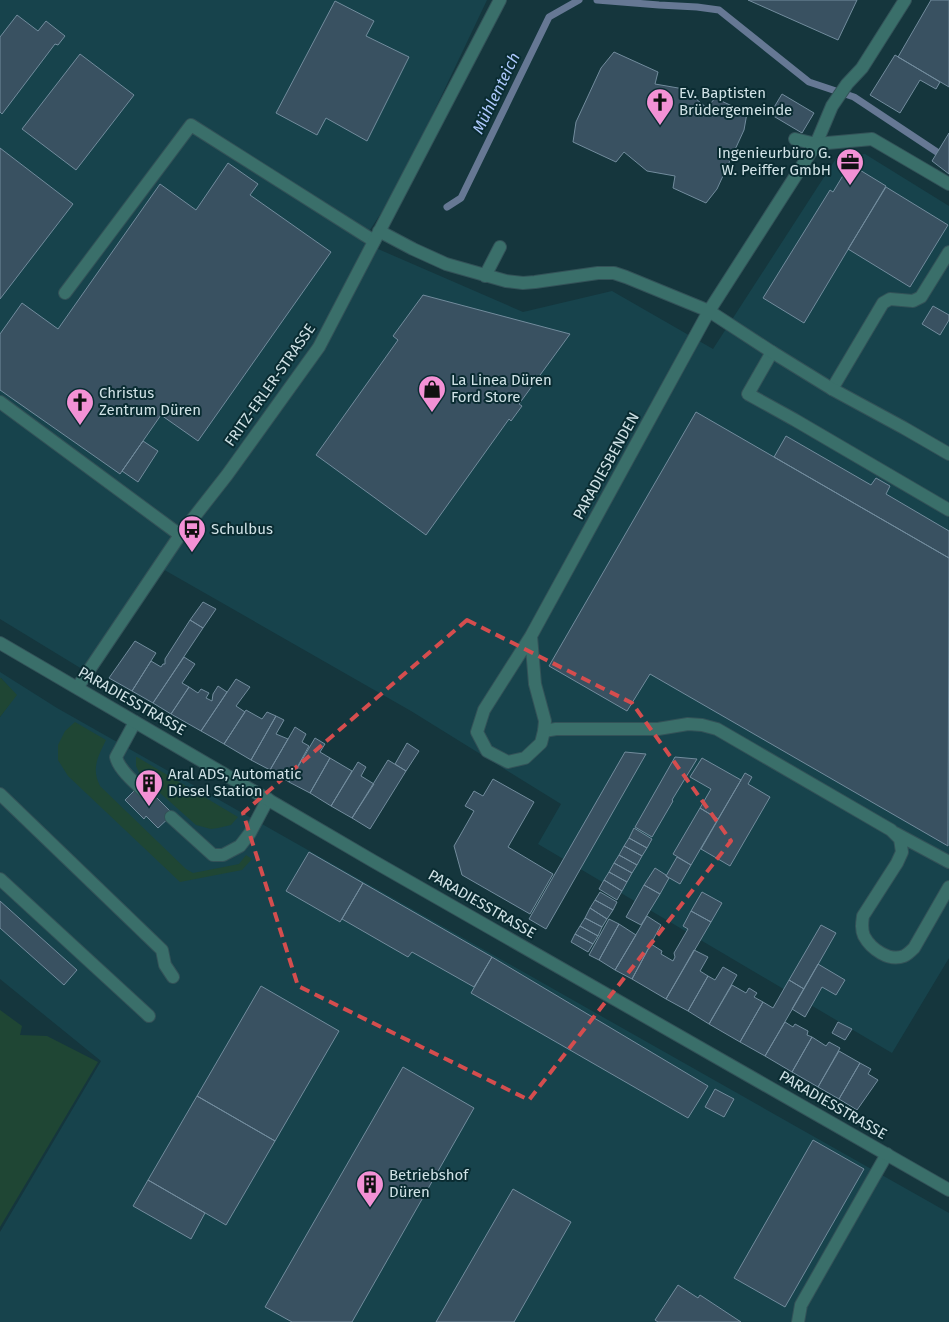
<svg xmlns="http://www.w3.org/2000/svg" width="949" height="1322" viewBox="0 0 949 1322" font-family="'Fira Sans',sans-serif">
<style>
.built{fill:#17434c}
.green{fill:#1f4634}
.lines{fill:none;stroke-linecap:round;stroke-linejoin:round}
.stream{stroke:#667894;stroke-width:7}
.building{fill:#395161;stroke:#728c9d}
.service-casing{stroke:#335258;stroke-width:14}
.minor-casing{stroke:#335258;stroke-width:14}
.service{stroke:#3a6f6a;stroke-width:12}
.minor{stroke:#3a6f6a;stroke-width:12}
.marked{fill:none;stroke:#d54d4e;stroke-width:4;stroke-dasharray:10 6;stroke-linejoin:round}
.labels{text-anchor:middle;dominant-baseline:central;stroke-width:4;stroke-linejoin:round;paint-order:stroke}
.poi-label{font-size:15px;fill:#d0e2e6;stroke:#0a2c32;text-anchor:start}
.street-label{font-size:15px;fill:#d0e2e6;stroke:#0a2c32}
.water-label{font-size:16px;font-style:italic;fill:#aec9fd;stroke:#0a2c32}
</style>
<rect width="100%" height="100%" fill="#15363d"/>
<path class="built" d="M0,0H487L397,189L362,242L523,312L612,291L713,349L837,157L865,154L949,206V958L892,1053L538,844L561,804L411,711L154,564L82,669L0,619Z
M0,672L57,708L949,1213V1322H0V1232L101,1061L0,979V717L16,695L1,678H0Z"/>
<path class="green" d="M0,678H1L17,695L0,717Z
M75,722L106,740C98,757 91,768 100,786L186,869L193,873L239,864L246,855L252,859L242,870L180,882L68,776L58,760V745L65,731Z
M136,757H137L238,817L231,825L218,828L211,829L196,825L141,776L136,766Z
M0,1010L22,1026L20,1035L47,1036L98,1062L0,1227Z"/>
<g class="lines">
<path class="stream" d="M597,0L659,5L697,7L719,10L809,82L854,97L949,160
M447,207L461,198L549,17L579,0"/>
</g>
<path class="building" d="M748,0H857L838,40Z
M931,0H949V87L898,57Z
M335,1L374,21L366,36L409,57L367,141L326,118L317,135L276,113Z
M17,15L38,31L46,21L65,36L58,45L55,44L2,114L0,112V37Z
M614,52L658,72L655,84L684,89L707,108L715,98L747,113L744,130L717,189L706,203L673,188L675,176L647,171L624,152L616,162L573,142L576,122L601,68Z
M80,54L134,95L76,170L22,129Z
M895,55L940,82L936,89L920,80L900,113L870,95Z
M782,94L814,113L802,133L770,114Z
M949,133V174L932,161Z
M0,148L73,204L0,299Z
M228,163L258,184L250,195L331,252L198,441L161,415L120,474L0,390V334L22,303L58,329L160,184L196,210Z
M850,164L886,186L804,323L763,298L830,190L833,192Z
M886,187L948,225L910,287L848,249Z
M423,295L570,334L519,404L522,406L511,421L509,419L426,535L316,455L398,340L393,336Z
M933,306L949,315V320L940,335L922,324Z
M696,412L949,558L948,846L650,674L627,711L549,666Z
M786,436L871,485L876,478L890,486L886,494L949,531V558L774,457Z
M143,441L158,451L138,482L122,471Z
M203,602L216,609L203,628L190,620Z
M190,620L203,628L153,703L132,691L151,661L161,667L163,664H165V659Z
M135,641L156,653L132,691L109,678Z
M184,657L195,664L182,683L189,687L171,714L153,703Z
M236,679L250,687L236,706L245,712L224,744L201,731Z
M218,686L227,692L201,731L171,714L189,687L198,693L201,689L209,693L206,698L212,701L213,694Z
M246,710L262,719L267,712L276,716L251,760L224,744Z
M276,716L284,720L276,734L288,739L270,770L251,760Z
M295,727L306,734L302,742L309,746L289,782L270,770Z
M315,738L325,744L320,752L330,758L310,793L289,782Z
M407,743L419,751L406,771L395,764Z
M625,752L646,754L546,929L529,919Z
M675,757L697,759L672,800L673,801L652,837L635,827Z
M330,758L352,771L331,806L310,793Z
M702,758L741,780L718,819L700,808L711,789L690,777Z
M388,760L406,771L370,829L352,818Z
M358,762L366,767L361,776L374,784L352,818L331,806Z
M745,773L752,777L748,784L770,797L730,866L701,849Z
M493,779L534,802L508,847L553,874L530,914L462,875L454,846L474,811L465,806L474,791L483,796Z
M136,789L153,794L173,814L158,828L146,816L144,819L125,800Z
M700,808L718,819L691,865L673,854Z
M634,828L652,839L647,848L629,838Z
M629,838L647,848L642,856L624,846Z
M624,846L642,856L637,865L619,855Z
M309,852L363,883L340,922L286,891Z
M619,855L637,865L632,873L614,863Z
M677,857L691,865L680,884L666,876Z
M614,863L632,873L627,882L609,872Z
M655,868L666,875V876L669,878L660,894L644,885Z
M609,872L627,882L622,891L604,880Z
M604,880L622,891L617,900L599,889Z
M363,883L492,957L474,987L412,952L408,957L342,919Z
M644,885L660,894L641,925L626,917Z
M600,892L617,902L613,910L595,900Z
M702,892L722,903L711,922L691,911Z
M595,900L613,910L607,919L590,908Z
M0,901L77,970L64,985L0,928Z
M590,908L607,919L602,927L585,918Z
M691,911L711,922L666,999L632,979L651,944L662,951L661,954L673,961L675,957L674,953L688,929L683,926Z
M647,916L661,925L632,979L615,970Z
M585,918L602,927L598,936L580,926Z
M609,919L619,924L599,960L589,955Z
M619,924L636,935L615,970L599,960Z
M821,925L836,933L804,989L789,980Z
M580,926L598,936L593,944L575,934Z
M575,934L593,944L588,952L571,942Z
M694,950L708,957L700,971L708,976L688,1011L666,999Z
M492,957L708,1086L688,1118L471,993Z
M818,964L845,980L836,995L822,987L805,1017L792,1009Z
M723,967L737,975L709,1024L688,1011L708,976L715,980Z
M789,980L804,989L765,1056L740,1042L763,1002L773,1008Z
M732,985L746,993L749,988L757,993L754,997L763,1002L740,1042L709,1024Z
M261,986L339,1031L275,1141L197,1096Z
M785,1022L793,1027L795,1024L808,1031L807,1035L812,1037L792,1072L765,1056Z
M838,1022L852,1029L845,1040L832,1033Z
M812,1037L826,1046L829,1042L840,1048L818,1087L792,1072Z
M839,1051L860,1063L839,1099L818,1087Z
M860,1063L871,1069L868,1074L878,1080L857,1110L839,1099Z
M403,1067L474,1108L352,1322H292L265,1307Z
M715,1089L734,1099L724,1117L705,1107Z
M197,1096L275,1141L226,1225L148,1180Z
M813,1140L864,1169L785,1307L734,1278Z
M148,1180L205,1213L191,1239L133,1206Z
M513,1189L571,1222L514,1322H436Z
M678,1285L698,1298L700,1295L741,1322H658L655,1320Z"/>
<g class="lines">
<g class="service-casing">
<path id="service" d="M795,139L816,144L832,106L847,84L862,68L905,0
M485,276L500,247
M65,293L191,125L374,241
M772,352L748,394L795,420L949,510
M832,389L883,303L890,299L913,301L921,297L949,252
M0,402L180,535
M135,722L116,757C119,771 140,787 150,797
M544,731L556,729H658L688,724L702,725L717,729L891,830L900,839L902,852L897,863L863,916C862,923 861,929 864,936C871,949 889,962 904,956C908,954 911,951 914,948L949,887
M0,794L162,950L165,965L173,977
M171,817L213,855H223L240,846L250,833L268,799
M895,833L949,862
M0,879L149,1016
M798,1322L801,1305L887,1154"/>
</g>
<g class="minor-casing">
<path id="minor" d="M379,231L413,249L446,264L506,281L523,283L535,282L598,273H614L626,277L709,311L772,352L832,389L904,428L949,454
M531,636L535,684L545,721L544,731L541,743L525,758L508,762L487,751L477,732L484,710L531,636L709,311L816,144L872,139L949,184
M0,643L373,861L949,1190
M77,688L180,535L227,475L319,347L500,0"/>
</g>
<use href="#service" class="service"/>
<use href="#minor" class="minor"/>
</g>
<path class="marked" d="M467,620L632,703L731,841L529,1100L298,986L243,813Z"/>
<defs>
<g id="church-pin" transform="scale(1.4375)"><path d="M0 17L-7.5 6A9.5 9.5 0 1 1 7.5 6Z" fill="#f391d5" stroke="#0a2c32"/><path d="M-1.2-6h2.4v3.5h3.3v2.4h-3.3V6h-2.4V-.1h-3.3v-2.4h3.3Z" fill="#111"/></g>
<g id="office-pin" transform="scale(1.4375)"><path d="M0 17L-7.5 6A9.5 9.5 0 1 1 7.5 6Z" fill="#f391d5" stroke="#0a2c32"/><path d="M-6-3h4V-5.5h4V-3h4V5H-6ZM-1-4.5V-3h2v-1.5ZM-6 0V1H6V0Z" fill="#111"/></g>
<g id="shop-pin" transform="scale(1.4375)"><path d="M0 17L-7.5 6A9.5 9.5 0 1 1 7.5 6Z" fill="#f391d5" stroke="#0a2c32"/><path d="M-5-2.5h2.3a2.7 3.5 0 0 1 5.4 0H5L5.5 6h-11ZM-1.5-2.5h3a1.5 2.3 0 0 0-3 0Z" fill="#111"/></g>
<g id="bus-pin" transform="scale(1.4375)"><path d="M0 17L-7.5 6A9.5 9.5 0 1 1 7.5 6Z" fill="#f391d5" stroke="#0a2c32"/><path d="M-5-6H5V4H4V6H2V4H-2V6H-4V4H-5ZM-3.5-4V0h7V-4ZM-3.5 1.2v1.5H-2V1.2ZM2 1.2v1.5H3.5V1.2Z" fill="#111"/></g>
<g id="building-pin" transform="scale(1.4375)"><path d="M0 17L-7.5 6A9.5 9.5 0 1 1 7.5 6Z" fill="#f391d5" stroke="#0a2c32"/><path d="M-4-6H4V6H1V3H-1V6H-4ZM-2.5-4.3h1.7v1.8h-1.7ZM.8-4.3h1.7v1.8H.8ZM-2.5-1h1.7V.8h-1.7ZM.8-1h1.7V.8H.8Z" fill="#111"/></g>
</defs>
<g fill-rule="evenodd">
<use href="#church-pin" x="660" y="102"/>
<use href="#office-pin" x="850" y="162"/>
<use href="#shop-pin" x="432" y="389"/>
<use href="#church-pin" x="80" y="402"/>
<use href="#bus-pin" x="192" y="529"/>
<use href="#building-pin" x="149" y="783"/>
<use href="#building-pin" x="370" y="1184"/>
</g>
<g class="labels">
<g class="poi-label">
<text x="679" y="93">Ev. Baptisten<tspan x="679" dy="17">Brüdergemeinde</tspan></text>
<text x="831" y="153" text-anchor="end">Ingenieurbüro G.<tspan x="831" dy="17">W. Peiffer GmbH</tspan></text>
<text x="451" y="380">La Linea Düren<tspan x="451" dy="17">Ford Store</tspan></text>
<text x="99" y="393">Christus<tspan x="99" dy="17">Zentrum Düren</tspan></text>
<text x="211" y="529">Schulbus</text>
<text x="168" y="774">Aral ADS, Automatic<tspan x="168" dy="17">Diesel Station</tspan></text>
<text x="389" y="1175">Betriebshof<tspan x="389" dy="17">Düren</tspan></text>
</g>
<g class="street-label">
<text transform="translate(270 385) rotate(-55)">FRITZ-ERLER-STRASSE</text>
<text transform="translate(606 466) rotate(-61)">PARADIESBENDEN</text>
<text transform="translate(132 701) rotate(30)">PARADIESSTRASSE</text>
<text transform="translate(482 904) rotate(30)">PARADIESSTRASSE</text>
<text transform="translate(833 1105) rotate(30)">PARADIESSTRASSE</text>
</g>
<g class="water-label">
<text transform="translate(496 93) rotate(-64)">Mühlenteich</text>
</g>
</g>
</svg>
